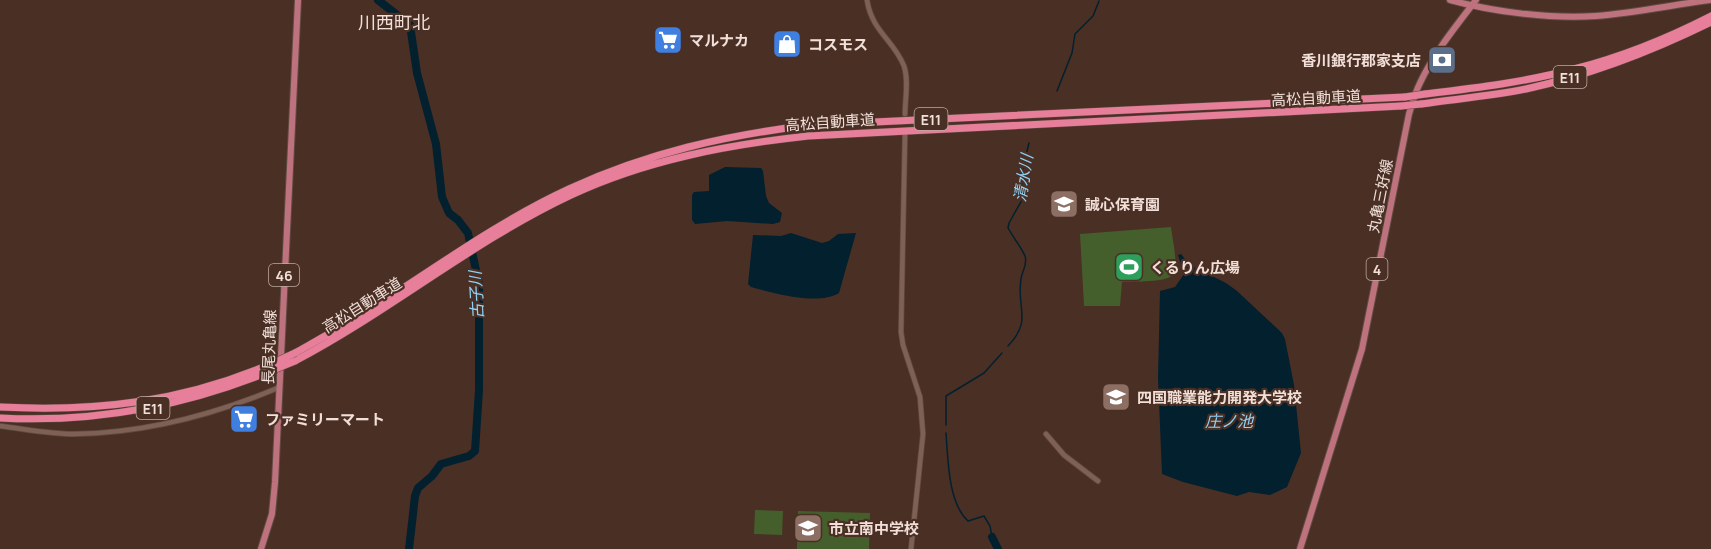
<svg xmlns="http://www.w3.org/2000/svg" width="1711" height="549" viewBox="0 0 1711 549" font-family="Manrope,'Noto Sans JP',sans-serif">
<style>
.green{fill:#445f2c}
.water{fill:#03202e}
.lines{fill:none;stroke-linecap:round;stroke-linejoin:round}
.stream{stroke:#03202e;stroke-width:1.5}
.river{stroke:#03202e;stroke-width:8}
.tertiary-casing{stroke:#614b42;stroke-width:6}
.primary-casing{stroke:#614b42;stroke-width:8}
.motorway-casing{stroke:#614b42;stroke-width:8}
.tertiary{stroke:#7f6055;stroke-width:4.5}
.primary{stroke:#bd727e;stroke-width:6}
.motorway{stroke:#e77e9a;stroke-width:7}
.motorway-bridge-casing{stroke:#614b42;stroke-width:8;stroke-linecap:butt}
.motorway-bridge{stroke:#e77e9a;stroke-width:7}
.labels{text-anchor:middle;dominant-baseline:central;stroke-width:4.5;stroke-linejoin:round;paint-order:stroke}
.shield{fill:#4a2f25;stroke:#bfaaa2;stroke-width:1.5}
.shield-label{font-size:14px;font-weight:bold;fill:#f1dfd8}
.poi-label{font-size:15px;font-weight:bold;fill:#f1dfd8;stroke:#4a2f25;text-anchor:start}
.street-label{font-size:15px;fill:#f1dfd8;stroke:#4a2f25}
.water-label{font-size:16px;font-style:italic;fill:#90d3f6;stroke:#4a2f25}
.quarter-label{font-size:18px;fill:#f1dfd8;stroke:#4a2f25}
</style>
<rect width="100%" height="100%" fill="#4a2f25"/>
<path class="green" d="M1171,227C1172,237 1179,266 1173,274C1168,283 1133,281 1122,282L1120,306H1084L1080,234Z
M755,510L783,511L782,535L754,534Z
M798,511L870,513L869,549H797Z"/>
<path class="water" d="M725,167L761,168L763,171L766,196L769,203L782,213L780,222L773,224L727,221L695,224L692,220V195L694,192L709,191V175Z
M791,233L822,243L829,241L838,234L856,233L839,293C818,306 773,293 751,287L748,284L753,235L781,236Z
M1181,254L1190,265L1226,283L1237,291L1282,333L1285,339L1294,385L1301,453L1287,487L1270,495L1249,492L1237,496L1183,482L1162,474L1158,378L1160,291L1175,287L1184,274L1178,255Z"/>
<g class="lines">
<path class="stream" d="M1057,91L1072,53L1075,34L1093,16L1099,1
M1008,346C1033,320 1016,308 1021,279C1022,271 1028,264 1025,256C1021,247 1013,237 1008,228L1009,223L1022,200L1023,167L1029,143
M946,425V396L984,373L1002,353
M946,433C948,459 948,503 968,521L984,516L990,526L992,537"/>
<path class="river" d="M378,0L410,25L417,73L436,144L442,197L449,213L458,220L468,233L479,284V390L475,451L469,456L441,464L432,476L418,488L415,496L409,549
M992,537L998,549"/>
<g class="tertiary-casing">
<path id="tertiary" d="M867,0C872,32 894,40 904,66C909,81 905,99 905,114
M905,134L901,332L903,345L920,397L923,434L911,549
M0,426C25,429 49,434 74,434C146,433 214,415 280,387
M1046,434L1064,455L1098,481"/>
</g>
<g class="primary-casing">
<path id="primary" d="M1450,0C1494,12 1550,19 1596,16C1634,13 1672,5 1710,0
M261,549L272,514L275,482L298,0
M1300,549L1362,349L1409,114C1412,104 1415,93 1420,83C1434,53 1456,26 1476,0"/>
</g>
<g class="motorway-casing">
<path id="motorway" d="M1425,94C1475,88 1526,82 1574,69C1621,57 1668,38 1711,16
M1421,104C1456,99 1491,96 1526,89C1590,75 1652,51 1711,22
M295,353C325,336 356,319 385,300C445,261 504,219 569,189C647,153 726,135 811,125L1405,97
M295,361C390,311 473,241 571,195C646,160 726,145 808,136L1401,106
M0,407C97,412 183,402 273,363
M0,418C94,423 186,406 273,370"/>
</g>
<use href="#tertiary" class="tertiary"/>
<use href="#primary" class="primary"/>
<use href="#motorway" class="motorway"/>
<g class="motorway-bridge-casing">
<path id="motorway-bridge" d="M1405,97L1425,94
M1401,106L1421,104
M273,363L295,353
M273,370L295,361"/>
</g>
<use href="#motorway-bridge" class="motorway-bridge"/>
</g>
<defs>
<g id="supermarket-square" transform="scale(1.5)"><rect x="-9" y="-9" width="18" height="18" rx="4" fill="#3f7fe0" stroke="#4a2f25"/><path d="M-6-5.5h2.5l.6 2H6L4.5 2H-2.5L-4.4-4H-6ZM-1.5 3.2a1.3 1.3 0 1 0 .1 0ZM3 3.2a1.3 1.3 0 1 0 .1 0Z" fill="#fff"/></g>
<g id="shop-square" transform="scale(1.5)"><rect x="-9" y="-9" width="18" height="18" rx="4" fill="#3f7fe0" stroke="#4a2f25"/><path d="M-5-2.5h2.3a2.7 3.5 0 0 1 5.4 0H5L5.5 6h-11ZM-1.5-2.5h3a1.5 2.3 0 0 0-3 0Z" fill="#fff"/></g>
<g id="bank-square" transform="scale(1.5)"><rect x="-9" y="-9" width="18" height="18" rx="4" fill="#5c6f8a" stroke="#4a2f25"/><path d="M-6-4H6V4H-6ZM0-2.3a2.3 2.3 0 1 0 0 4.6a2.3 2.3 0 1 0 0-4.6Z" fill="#fff"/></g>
<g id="school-square" transform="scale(1.5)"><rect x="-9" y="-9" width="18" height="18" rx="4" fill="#8d6e63" stroke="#4a2f25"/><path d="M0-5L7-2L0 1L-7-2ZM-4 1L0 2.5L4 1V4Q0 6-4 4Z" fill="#fff"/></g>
<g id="stadium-square" transform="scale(1.5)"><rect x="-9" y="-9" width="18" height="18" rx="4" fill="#2e9e5b" stroke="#4a2f25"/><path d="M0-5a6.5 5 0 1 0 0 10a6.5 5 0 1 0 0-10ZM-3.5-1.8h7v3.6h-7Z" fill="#fff"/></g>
<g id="university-square" transform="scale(1.5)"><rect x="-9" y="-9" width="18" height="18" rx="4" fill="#8d6e63" stroke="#4a2f25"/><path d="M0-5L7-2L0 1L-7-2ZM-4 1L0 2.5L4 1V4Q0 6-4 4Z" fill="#fff"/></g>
</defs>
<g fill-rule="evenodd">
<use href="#supermarket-square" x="668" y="40"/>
<use href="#shop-square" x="787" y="44"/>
<use href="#bank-square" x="1442" y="60"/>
<use href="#school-square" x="1064" y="204"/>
<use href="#stadium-square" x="1129" y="267"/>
<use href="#university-square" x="1116" y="397"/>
<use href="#supermarket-square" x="244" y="419"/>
<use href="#school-square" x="808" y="528"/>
</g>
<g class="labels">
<g class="shield">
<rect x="1553.5" y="66" width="33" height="22" rx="4.5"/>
<rect x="914.5" y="108" width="33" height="22" rx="4.5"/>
<rect x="1366.5" y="258" width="21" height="22" rx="4.5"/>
<rect x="269" y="264" width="30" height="22" rx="4.5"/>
<rect x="136.5" y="397" width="33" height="22" rx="4.5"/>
</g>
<g class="shield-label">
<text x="1570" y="77">E11</text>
<text x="931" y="119">E11</text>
<text x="1377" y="269">4</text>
<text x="284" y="275">46</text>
<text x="153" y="408">E11</text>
</g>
<g class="poi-label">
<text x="689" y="40">マルナカ</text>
<text x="808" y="44">コスモス</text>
<text x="1421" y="60" text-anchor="end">香川銀行郡家支店</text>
<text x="1085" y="204">誠心保育園</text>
<text x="1150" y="267">くるりん広場</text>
<text x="1137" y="397">四国職業能力開発大学校</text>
<text x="265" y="419">ファミリーマート</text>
<text x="829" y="528">市立南中学校</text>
</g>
<g class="street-label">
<text transform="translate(1316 98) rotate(-3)">高松自動車道</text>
<text transform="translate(830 122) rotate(-4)">高松自動車道</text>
<text transform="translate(1380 196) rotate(-79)">丸亀三好線</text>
<text transform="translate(362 305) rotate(-32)">高松自動車道</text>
<text transform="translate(269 347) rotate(-88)">長尾丸亀線</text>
</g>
<g class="water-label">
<text transform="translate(1023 178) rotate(-81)">清水川</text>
<text transform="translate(476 295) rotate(-93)">古子川</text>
<text x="1229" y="421">庄ノ池</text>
</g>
<g class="quarter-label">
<text x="394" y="22">川西町北</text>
</g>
</g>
</svg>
